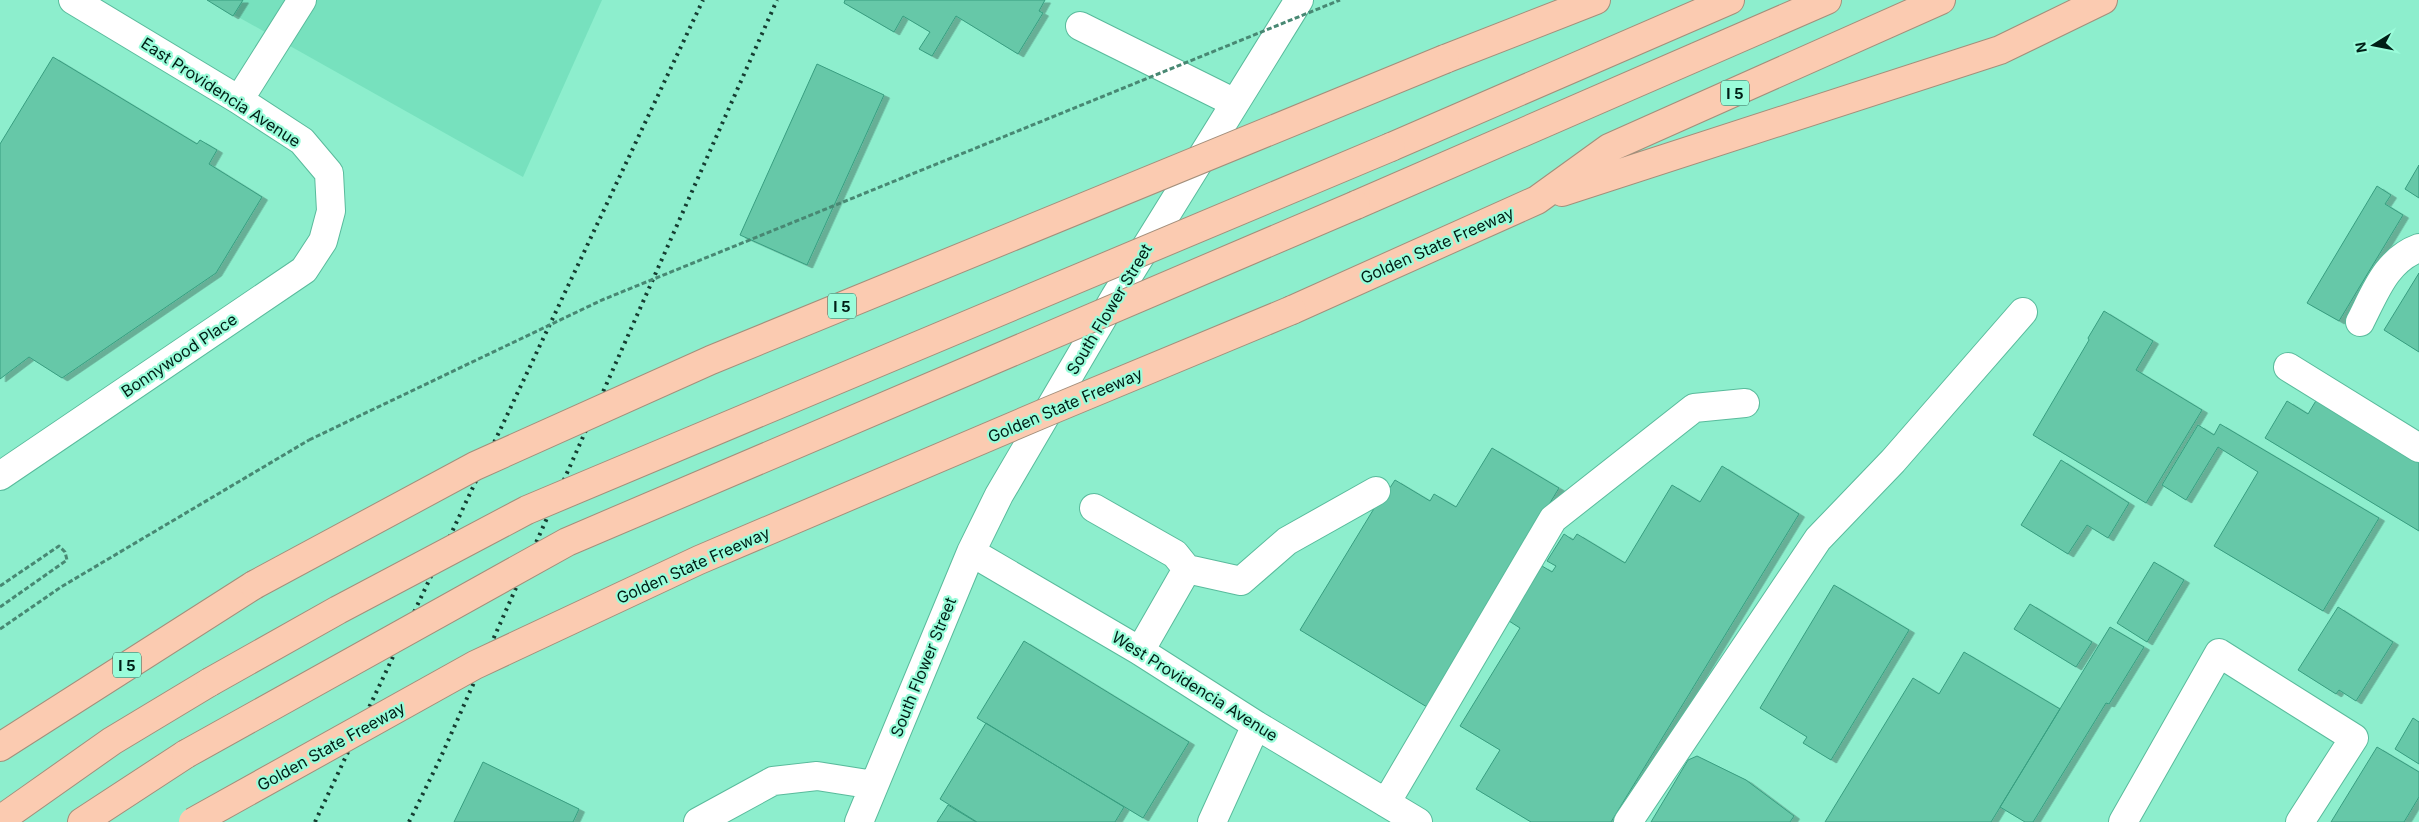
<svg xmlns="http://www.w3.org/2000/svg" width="2419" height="822" viewBox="0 0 2419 822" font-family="Inter,sans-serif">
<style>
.built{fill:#77e1be}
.building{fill:#66c8a8;stroke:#389e80;filter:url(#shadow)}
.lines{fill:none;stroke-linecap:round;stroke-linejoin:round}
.minor-casing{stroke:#59bb9c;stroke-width:30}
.highway-casing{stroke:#a38f7b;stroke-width:30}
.path{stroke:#488873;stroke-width:3;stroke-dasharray:5 2.5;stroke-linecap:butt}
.minor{stroke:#fff;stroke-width:28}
.highway{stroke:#fbcbb1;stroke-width:28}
.rail{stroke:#153d31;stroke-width:4;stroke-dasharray:2.5 5;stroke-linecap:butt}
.highway-bridge-casing{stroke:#a38f7b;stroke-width:30;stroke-linecap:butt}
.path-bridge{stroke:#488873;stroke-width:3;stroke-dasharray:5 2.5;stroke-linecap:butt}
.highway-bridge{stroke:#fbcbb1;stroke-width:28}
.labels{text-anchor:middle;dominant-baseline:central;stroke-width:4.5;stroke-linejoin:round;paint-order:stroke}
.shield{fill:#9afcda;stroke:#2e6151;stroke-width:1}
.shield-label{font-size:15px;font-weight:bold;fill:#001f16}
.street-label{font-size:16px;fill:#001f16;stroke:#9afcda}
</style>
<defs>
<filter id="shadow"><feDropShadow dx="5.5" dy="3" stdDeviation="0" flood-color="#0004"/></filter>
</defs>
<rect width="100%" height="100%" fill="#8deecd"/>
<path class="built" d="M208,0H602L523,177Z"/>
<path class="building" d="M207,0H243L233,16Z
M845,0H1045L1039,11L1043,13L1018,54L956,16L932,56L919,49L930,32L903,16L894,32L844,3Z
M53,57L197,144L200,140L217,150L209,164L262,197L216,273L62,378L29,357L0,379V144Z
M817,64L884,95L807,265L740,235Z
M2419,165V198L2405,189Z
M2377,186L2391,195L2385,204L2403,215L2339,321L2307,303Z
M2419,273V352L2384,330Z
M2104,311L2153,341L2136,370L2202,410L2146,503L2033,435L2089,340L2088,338Z
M2317,399L2419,460V531L2265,438L2287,401L2308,414Z
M2220,424L2379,518L2323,611L2214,546L2258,472L2218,447L2186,500L2162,485L2198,425L2214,435Z
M1492,448L1559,488L1427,707L1300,630L1378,502L1380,503L1395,480L1430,501L1434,494L1456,507Z
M2061,460L2129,503L2108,538L2087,525L2068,554L2021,525Z
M1722,466L1799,514L1611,822H1531L1476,789L1500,750L1460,726L1520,628L1509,621L1542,566L1552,572L1556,566L1547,561L1564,534L1573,540L1577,534L1625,563L1672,485L1700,502Z
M2154,562L2184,580L2147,642L2117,623Z
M1834,585L1909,630L1831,760L1803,743L1807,737L1760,708Z
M2030,604L2092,642L2076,667L2014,629Z
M2338,607L2393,642L2356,701L2339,690L2336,694L2298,670Z
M2110,627L2144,647L2109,704L2106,703L2033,822H2025L2000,807Z
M1024,641L1189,742L1143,818L977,718Z
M1964,652L2060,709L1991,822H1825L1913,678L1939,694Z
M2413,718L2419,722V764L2395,749Z
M986,723L1124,807L1115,822H977L940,799Z
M2377,747L2419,772V797L2404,822H2331Z
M1697,756L1746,780L1794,816L1790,822H1651L1688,760Z
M483,762L579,809L573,822H454Z
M948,805L976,822H937Z"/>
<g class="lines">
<g class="minor-casing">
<path id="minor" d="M1080,26L1235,103
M239,100L302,0
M2360,322C2375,293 2386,260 2419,248
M2288,367L2419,448
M0,476L304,270L323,241L331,211L329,173L302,141L239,100L73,0
M1094,508L1175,554L1187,569L1140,651
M971,552L1140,651L1256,725L1418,822
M1187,569L1241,581L1287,541L1376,491
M1386,803L1553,519L1694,408L1745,403
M698,822L773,781L817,776L874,785
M859,822L971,552L999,495L1115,297L1299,0
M1212,822L1256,725
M1628,822L1818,539L1893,461L2023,312
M2123,822L2219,653L2354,738L2300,822"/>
</g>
<g class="highway-casing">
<path id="highway" d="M1445,59L1596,0
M1391,147L1730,0
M1562,192L2000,50L2103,0
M1356,205L1827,0
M1292,310L1537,200L1609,148L1941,0
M0,747L254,585
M0,820L112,741L210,682
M82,822L186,754"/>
</g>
<path class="path" d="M0,586L59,546L65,552L67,560L0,607
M0,629L61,587L309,440"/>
<use href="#minor" class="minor"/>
<use href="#highway" class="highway"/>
<path class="rail" d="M315,822L703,0
M409,822L440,759L777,0"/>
<g class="highway-bridge-casing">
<path id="highway-bridge" d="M254,585L475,466L711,360L1445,59
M210,682L338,610L527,510L1391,147
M186,754L567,542L1356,205
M193,822L475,665L699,560L1049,411L1292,310"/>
</g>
<path class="path-bridge" d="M309,440L602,300L1340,0"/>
<use href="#highway-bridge" class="highway-bridge"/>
</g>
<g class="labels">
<g class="shield">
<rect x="1721" y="80.5" width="28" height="25" rx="4"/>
<rect x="828" y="293.5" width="28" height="25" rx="4"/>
<rect x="113" y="652.5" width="28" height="25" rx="4"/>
</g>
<g class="shield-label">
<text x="1735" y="93">I 5</text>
<text x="842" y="306">I 5</text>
<text x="127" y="665">I 5</text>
</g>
<g class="street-label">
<text transform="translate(221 92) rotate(33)">East Providencia Avenue</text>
<text transform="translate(1437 245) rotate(-24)">Golden State Freeway</text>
<text transform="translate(1109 309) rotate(-59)">South Flower Street</text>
<text transform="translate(179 355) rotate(-34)">Bonnywood Place</text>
<text transform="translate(1065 405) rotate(-23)">Golden State Freeway</text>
<text transform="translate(693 565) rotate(-24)">Golden State Freeway</text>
<text transform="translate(923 667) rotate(-68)">South Flower Street</text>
<text transform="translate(1195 686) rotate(32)">West Providencia Avenue</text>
<text transform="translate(331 746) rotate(-29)">Golden State Freeway</text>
</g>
</g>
<g transform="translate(2374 45) rotate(260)" stroke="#9afcda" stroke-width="4" paint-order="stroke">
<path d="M0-4L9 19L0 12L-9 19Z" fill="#001f16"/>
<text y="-8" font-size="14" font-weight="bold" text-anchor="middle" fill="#001f16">N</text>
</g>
</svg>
